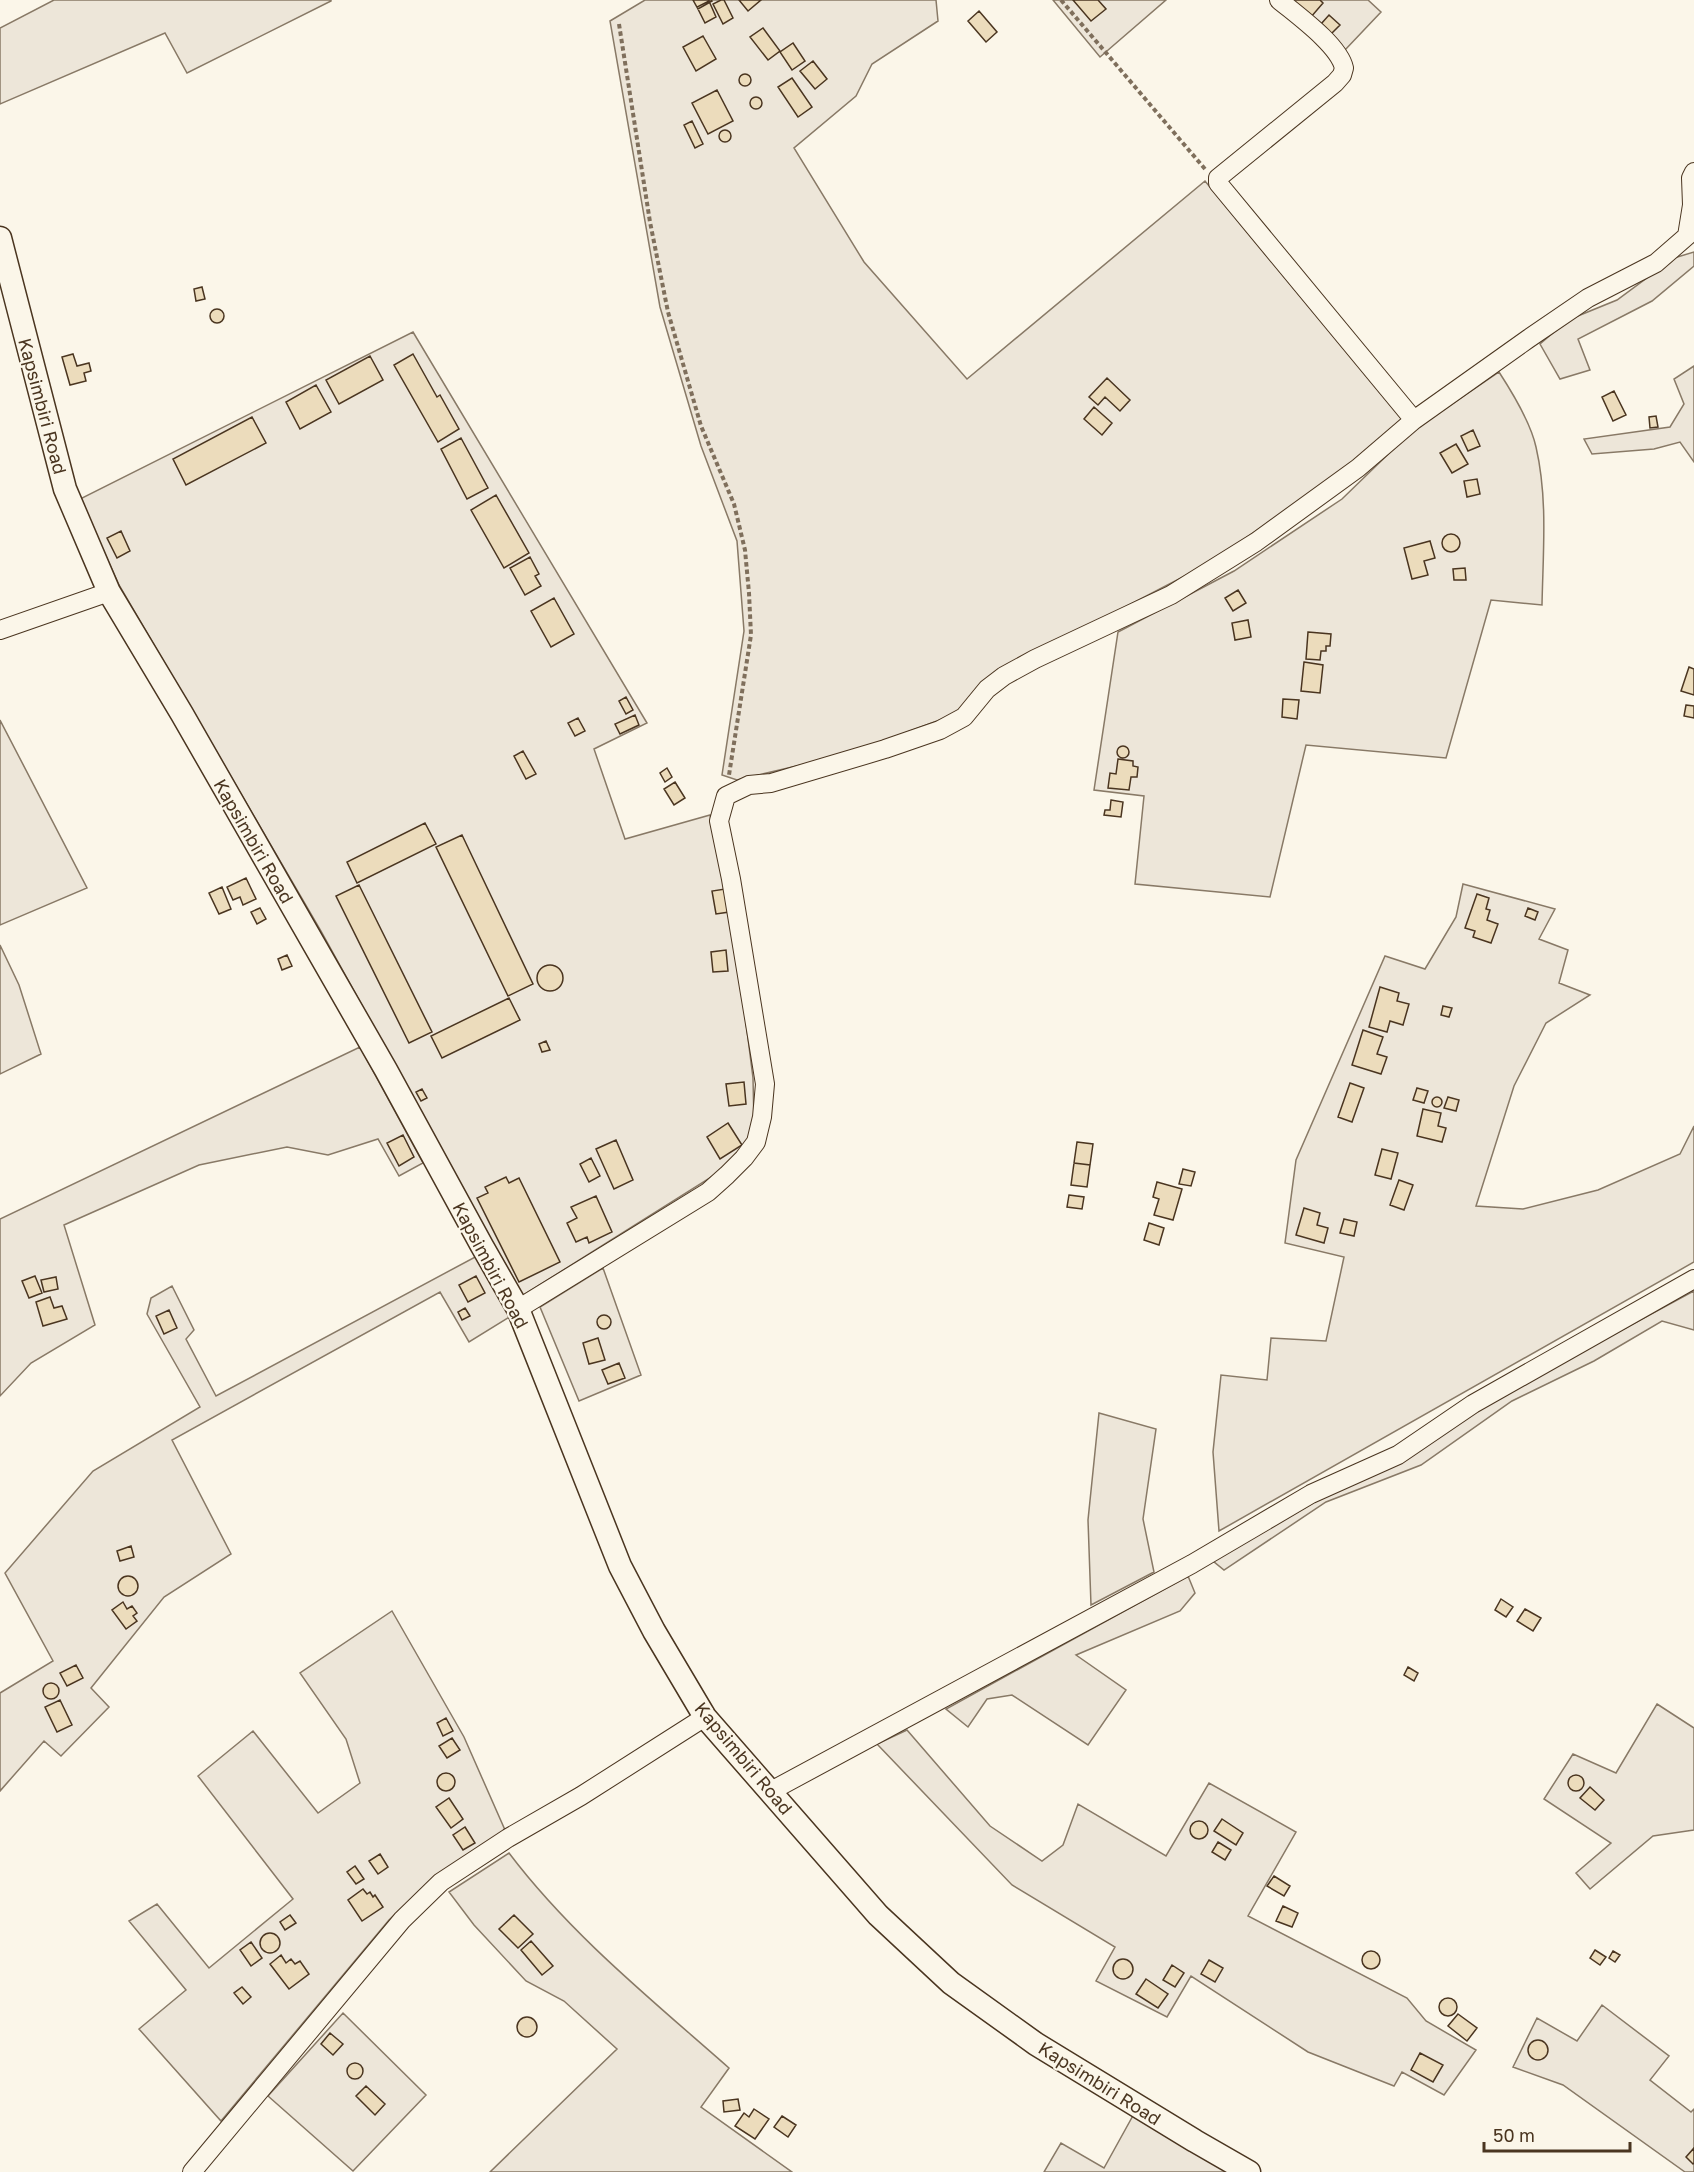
<svg xmlns="http://www.w3.org/2000/svg" width="1694" height="2172" viewBox="0 0 1694 2172" font-family="'Golos Text',sans-serif">
<style>
.green{fill:#ede6d9;stroke:#887966;stroke-width:1.5}
.building{fill:#ecdcbc;stroke:#4a3520;stroke-width:1.5}
.lines{fill:none;stroke-linecap:round;stroke-linejoin:round}
.minor-casing{stroke:#4a3520;stroke-width:20}
.tertiary-casing{stroke:#4a3520;stroke-width:25}
.path{stroke:#7f6f5c;stroke-width:4;stroke-dasharray:4.5 3;stroke-linecap:butt}
.minor{stroke:#fbf6e9;stroke-width:18}
.tertiary{stroke:#fbf6e9;stroke-width:22}
.labels{text-anchor:middle;dominant-baseline:central;stroke-width:4.5;stroke-linejoin:round;paint-order:stroke}
.street-label{font-size:18px;fill:#4a3520;stroke:#fbf6e9}
</style>
<rect width="100%" height="100%" fill="#fbf6e9"/>
<path class="green" d="M54,0H331V1L187,73L165,33L0,104V28Z
M645,0H936L938,21L872,64L856,96L794,148L864,262L967,379L1205,181L1402,419L1349,467L1208,564L990,677L956,714L848,754L737,780L722,775L744,631L737,541L701,446L660,307L610,21Z
M1053,0H1166L1100,57Z
M1288,0H1368L1381,12L1345,50Z
M1694,252V266L1652,301L1578,339L1590,370L1560,379L1540,344L1568,320L1617,300L1674,258Z
M413,332L647,723L594,749L625,839L710,815L733,920L753,1078L754,1124L744,1149L721,1171L522,1296L321,931L119,585L80,499Z
M1694,366V462L1680,442L1654,449L1592,454L1584,439L1670,427L1684,404L1674,379Z
M1499,372C1512,392 1531,424 1536,447C1548,499 1543,552 1542,605L1491,600L1446,758L1306,745L1270,897L1135,884L1144,796L1094,790L1118,632L1234,571L1342,499L1411,432Z
M0,720L87,888L0,925Z
M1463,884L1555,909L1539,939L1568,950L1559,983L1590,995L1546,1023L1514,1086L1476,1206L1523,1209L1598,1190L1680,1154L1694,1126V1262L1219,1531L1213,1452L1221,1375L1267,1380L1271,1338L1326,1341L1344,1257L1285,1243L1296,1160L1385,956L1425,969L1456,917Z
M0,945L19,985L41,1054L0,1074Z
M360,1047L423,1163L399,1176L378,1139L328,1155L287,1147L199,1165L64,1225L95,1325L31,1363L0,1396V1219Z
M477,1256L511,1316L469,1342L440,1292L172,1440L231,1554L164,1597L91,1688L109,1707L61,1756L44,1741L0,1791V1693L53,1661L5,1573L93,1471L200,1407L147,1314L151,1298L172,1286L194,1330L186,1339L216,1396Z
M603,1268L641,1375L579,1401L540,1307Z
M1694,1291V1330L1662,1321L1594,1361L1512,1401L1421,1465L1326,1502L1224,1570L1213,1561L1470,1412Z
M1099,1413L1156,1429L1143,1519L1154,1572L1091,1605L1088,1520Z
M1188,1576L1195,1593L1180,1611L1076,1655L1126,1690L1088,1745L1012,1695L987,1699L968,1727L946,1709Z
M392,1611L464,1737L505,1830L428,1883L389,1920L221,2121L139,2029L186,1990L129,1921L157,1904L209,1968L293,1899L198,1776L253,1731L318,1813L360,1783L346,1739L300,1673Z
M1657,1704L1694,1728V1830L1653,1836L1590,1889L1576,1873L1611,1843L1544,1799L1573,1754L1616,1773Z
M907,1730L990,1826L1042,1861L1063,1845L1078,1804L1166,1856L1209,1783L1296,1832L1248,1916L1407,1998L1426,2021L1476,2050L1444,2095L1402,2072L1394,2086L1308,2052L1191,1976L1167,2017L1096,1981L1115,1947L1012,1885L877,1744Z
M509,1853C571,1935 652,2000 729,2068L701,2107L792,2172H490L617,2049L564,2001L526,1981L474,1925L449,1892Z
M1602,2005L1669,2056L1650,2080L1691,2112L1694,2109V2172H1685L1563,2085L1513,2067L1537,2018L1577,2041Z
M343,2013L426,2095L353,2171L268,2096Z
M1135,2112L1237,2172H1044L1061,2143L1104,2168Z"/>
<path class="building" d="M693,0H711L712,1L698,9Z
M721,0H724L733,18L723,24L713,4Z
M739,0H761L748,11Z
M1073,0H1098L1106,9L1091,21Z
M1293,0H1320L1323,3L1311,17Z
M709,1L716,17L705,23L697,7Z
M979,11L997,32L986,42L968,21Z
M1329,15L1340,25L1331,34L1321,24Z
M763,28L780,51L768,60L750,37Z
M703,36L716,59L696,71L683,47Z
M793,43L805,61L792,70L780,52Z
M813,61L827,79L815,89L800,71Z
M739 80a6 6 0 1 1 12 0a6 6 0 1 1-12 0Z
M792,78L812,107L798,117L778,87Z
M717,90L733,121L708,134L692,103Z
M750 103a6 6 0 1 1 12 0a6 6 0 1 1-12 0Z
M692,121L703,144L695,148L684,125Z
M719 136a6 6 0 1 1 12 0a6 6 0 1 1-12 0Z
M202,287L205,299L196,301L194,289Z
M210 316a7 7 0 1 1 14 0a7 7 0 1 1-14 0Z
M73,354L77,366L89,363L91,371L84,373L86,381L70,385L62,357Z
M413,354L437,397L440,395L459,429L438,442L394,365Z
M370,356L383,380L339,404L326,380Z
M1107,378L1130,400L1120,411L1105,397L1098,405L1089,397Z
M316,385L331,412L300,429L286,402Z
M1614,391L1626,415L1613,421L1602,397Z
M1094,407L1112,423L1102,435L1084,419Z
M1656,416L1658,427L1650,428L1649,417Z
M252,417L266,443L186,485L173,459Z
M1473,430L1480,446L1468,451L1461,436Z
M461,438L488,488L467,499L441,449Z
M1456,444L1468,464L1452,473L1440,453Z
M1477,479L1480,494L1467,497L1464,481Z
M496,495L529,553L504,568L471,510Z
M121,531L130,551L117,558L107,538Z
M1442 543a9 9 0 1 1 18 0a9 9 0 1 1-18 0Z
M1430,541L1435,558L1424,561L1428,575L1412,579L1404,548Z
M530,557L539,574L535,576L541,586L525,595L510,568Z
M1465,568L1466,580H1454L1453,569Z
M1238,590L1246,603L1233,611L1225,598Z
M554,598L574,634L551,647L531,611Z
M1248,620L1251,637L1235,640L1232,623Z
M1308,632L1331,634L1330,646H1326V651H1321L1320,660L1306,659Z
M1304,662L1323,665L1320,693L1301,691Z
M1689,667L1694,669V695L1681,691Z
M626,697L633,710L626,714L619,701Z
M1283,699L1299,700L1297,719L1282,717Z
M1686,705L1694,706V718L1684,716Z
M635,715L639,725L620,734L615,724Z
M578,718L585,731L575,736L568,723Z
M1117 752a6 6 0 1 1 12 0a6 6 0 1 1-12 0Z
M523,751L536,774L526,779L514,756Z
M1118,759L1133,761V766L1138,767L1137,777H1131L1129,790L1108,788L1110,773L1116,774Z
M667,768L672,777L665,782L660,773Z
M675,782L685,798L674,805L664,789Z
M1111,800L1123,802L1121,817L1104,815L1105,810H1110Z
M425,823L436,844L357,883L347,862Z
M462,835L533,984L508,996L436,847Z
M246,878L256,899L243,905L240,897L233,900L227,887Z
M359,885L432,1032L409,1043L336,896Z
M222,887L231,909L219,914L209,893Z
M725,889L729,912L716,914L712,891Z
M1477,894L1489,898L1486,909L1490,910L1487,920L1498,924L1491,943L1473,937L1475,931L1465,928Z
M260,908L266,919L257,924L251,912Z
M1528,908L1538,912L1535,920L1525,916Z
M726,950L728,971L713,972L711,952Z
M287,955L292,966L282,970L278,959Z
M537 978a13 13 0 1 1 26 0a13 13 0 1 1-26 0Z
M1380,987L1399,993L1397,1001L1409,1004L1403,1025L1390,1021L1387,1032L1369,1027Z
M509,998L520,1020L442,1058L431,1036Z
M1443,1006L1452,1008L1449,1017L1441,1015Z
M1363,1030L1383,1037L1377,1054L1387,1057L1381,1074L1352,1065Z
M546,1041L550,1050L542,1052L539,1044Z
M744,1082L746,1104L729,1106L726,1084Z
M1350,1083L1364,1088L1352,1122L1338,1117Z
M1417,1088L1428,1091L1424,1103L1413,1100Z
M422,1089L427,1098L421,1101L416,1092Z
M1432 1102a5 5 0 1 1 10 0a5 5 0 1 1-10 0Z
M1448,1097L1459,1100L1456,1111L1444,1108Z
M1423,1109L1441,1113L1438,1126L1446,1128L1442,1142L1417,1136Z
M728,1123L742,1145L720,1159L707,1137Z
M403,1135L414,1157L399,1166L387,1143Z
M616,1140L633,1180L614,1189L596,1149Z
M1077,1142L1093,1144L1090,1165L1074,1163Z
M1382,1149L1398,1153L1391,1179L1375,1175Z
M591,1158L600,1176L589,1182L580,1164Z
M1074,1163L1090,1165L1087,1187L1071,1185Z
M1183,1169L1195,1172L1191,1186L1179,1184Z
M506,1177L509,1183L519,1178L560,1262L519,1282L477,1198L488,1193L485,1187Z
M1399,1180L1413,1185L1404,1210L1390,1205Z
M1157,1182L1182,1189L1173,1220L1154,1215L1159,1199L1153,1197Z
M1069,1195L1084,1197L1082,1209L1067,1207Z
M596,1196L612,1232L589,1243L587,1237L576,1242L567,1223L577,1218L571,1207Z
M1304,1208L1320,1213L1317,1225L1328,1228L1324,1243L1296,1235Z
M1344,1219L1357,1222L1354,1236L1340,1233Z
M1149,1223L1164,1228L1159,1245L1144,1240Z
M35,1276L42,1293L29,1298L22,1281Z
M476,1276L485,1293L468,1302L459,1285Z
M56,1277L58,1289L44,1292L41,1280Z
M50,1297L54,1308L62,1306L67,1319L43,1326L36,1302Z
M465,1308L470,1316L462,1320L458,1312Z
M169,1310L177,1328L164,1334L156,1316Z
M597 1322a7 7 0 1 1 14 0a7 7 0 1 1-14 0Z
M598,1338L605,1360L589,1364L583,1343Z
M619,1363L625,1378L608,1384L602,1370Z
M131,1546L134,1557L120,1561L117,1551Z
M118 1586a10 10 0 1 1 20 0a10 10 0 1 1-20 0Z
M1501,1599L1513,1607L1506,1617L1495,1610Z
M123,1602L127,1609L132,1606L137,1613L133,1616L137,1621L126,1629L112,1610Z
M1525,1609L1541,1618L1533,1631L1517,1621Z
M76,1665L83,1678L67,1686L60,1673Z
M1408,1667L1418,1673L1414,1681L1404,1675Z
M43 1691a8 8 0 1 1 16 0a8 8 0 1 1-16 0Z
M60,1700L72,1725L57,1732L45,1707Z
M446,1718L453,1731L443,1736L437,1723Z
M452,1738L460,1750L447,1758L439,1746Z
M437 1782a9 9 0 1 1 18 0a9 9 0 1 1-18 0Z
M1568 1783a8 8 0 1 1 16 0a8 8 0 1 1-16 0Z
M1590,1787L1604,1800L1595,1810L1580,1798Z
M449,1798L463,1819L451,1828L436,1807Z
M1222,1819L1243,1833L1236,1845L1214,1831Z
M1190 1830a9 9 0 1 1 18 0a9 9 0 1 1-18 0Z
M465,1827L475,1843L463,1850L453,1835Z
M1218,1842L1231,1850L1225,1860L1212,1852Z
M380,1854L388,1867L378,1874L369,1861Z
M355,1866L364,1879L356,1884L347,1872Z
M1274,1876L1290,1886L1284,1896L1267,1886Z
M363,1889L367,1894L370,1892L373,1897L375,1895L383,1907L362,1921L348,1900Z
M1283,1906L1298,1913L1292,1927L1276,1921Z
M290,1915L296,1923L285,1930L280,1922Z
M514,1915L533,1934L518,1948L499,1929Z
M260 1943a10 10 0 1 1 20 0a10 10 0 1 1-20 0Z
M531,1941L553,1966L542,1975L521,1950Z
M251,1942L262,1958L251,1966L240,1950Z
M1595,1950L1606,1957L1600,1965L1590,1958Z
M1362 1960a9 9 0 1 1 18 0a9 9 0 1 1-18 0Z
M1613,1951L1620,1955L1615,1962L1609,1958Z
M281,1955L286,1963L291,1959L295,1964L300,1961L309,1974L289,1989L270,1964Z
M1113 1969a10 10 0 1 1 20 0a10 10 0 1 1-20 0Z
M1209,1960L1223,1968L1215,1982L1201,1974Z
M1172,1965L1184,1973L1175,1987L1163,1980Z
M1146,1979L1168,1994L1158,2008L1136,1994Z
M242,1987L251,1997L243,2004L234,1993Z
M1439 2007a9 9 0 1 1 18 0a9 9 0 1 1-18 0Z
M1458,2014L1477,2028L1467,2041L1448,2026Z
M517 2027a10 10 0 1 1 20 0a10 10 0 1 1-20 0Z
M330,2033L343,2044L333,2055L321,2044Z
M1528 2050a10 10 0 1 1 20 0a10 10 0 1 1-20 0Z
M1420,2053L1443,2065L1433,2082L1411,2070Z
M347 2071a8 8 0 1 1 16 0a8 8 0 1 1-16 0Z
M366,2086L385,2104L375,2115L356,2096Z
M738,2099L740,2110L724,2112L723,2101Z
M754,2109L769,2119L755,2139L735,2126L744,2113L749,2117Z
M782,2116L796,2125L788,2137L774,2127Z
M1694,2148V2163L1693,2164L1686,2157Z"/>
<g class="lines">
<g class="minor-casing">
<path id="minor" d="M1279,0C1297,15 1339,45 1344,68L1342,75L1335,83L1218,178V183L1414,420
M0,630L109,592
M518,1309L708,1192L727,1175L744,1158L756,1142L762,1117L765,1084L731,879L719,821L726,796L749,785L771,783L885,749L940,730L964,717L987,689L1004,676L1035,659L1171,595L1256,542L1358,468L1414,420L1528,339L1588,298L1656,263L1687,236L1692,205L1691,178L1694,172
M771,1791L1192,1564L1311,1494L1398,1455L1473,1404L1694,1279
M192,2172L402,1920L441,1882L508,1838L581,1796L705,1717"/>
</g>
<g class="tertiary-casing">
<path id="tertiary" d="M0,238L65,489L109,592L182,714L386,1070L482,1246L518,1309L620,1566L654,1631L705,1717L878,1915L951,1983L1036,2044L1195,2141L1249,2172"/>
</g>
<path class="path" d="M1061,0L1205,169
M619,24L650,222L668,312L701,426L734,504L745,550L749,593L751,635L729,775"/>
<use href="#minor" class="minor"/>
<use href="#tertiary" class="tertiary"/>
</g>
<g class="labels">
<g class="street-label">
<text transform="translate(43 406) rotate(75)">Kapsimbiri Road</text>
<text transform="translate(254 841) rotate(60)">Kapsimbiri Road</text>
<text transform="translate(491 1265) rotate(62)">Kapsimbiri Road</text>
<text transform="translate(744 1758) rotate(50)">Kapsimbiri Road</text>
<text transform="translate(1100 2083) rotate(32)">Kapsimbiri Road</text>
</g>
</g>
<path d="M1484 2142v9h146v-9" fill="none" stroke="#4a3520" stroke-width="3"/>
<text x="1493" y="2142" font-size="18" fill="#4a3520" stroke="#fbf6e9" stroke-width="4.5" paint-order="stroke">50 m</text>
</svg>
